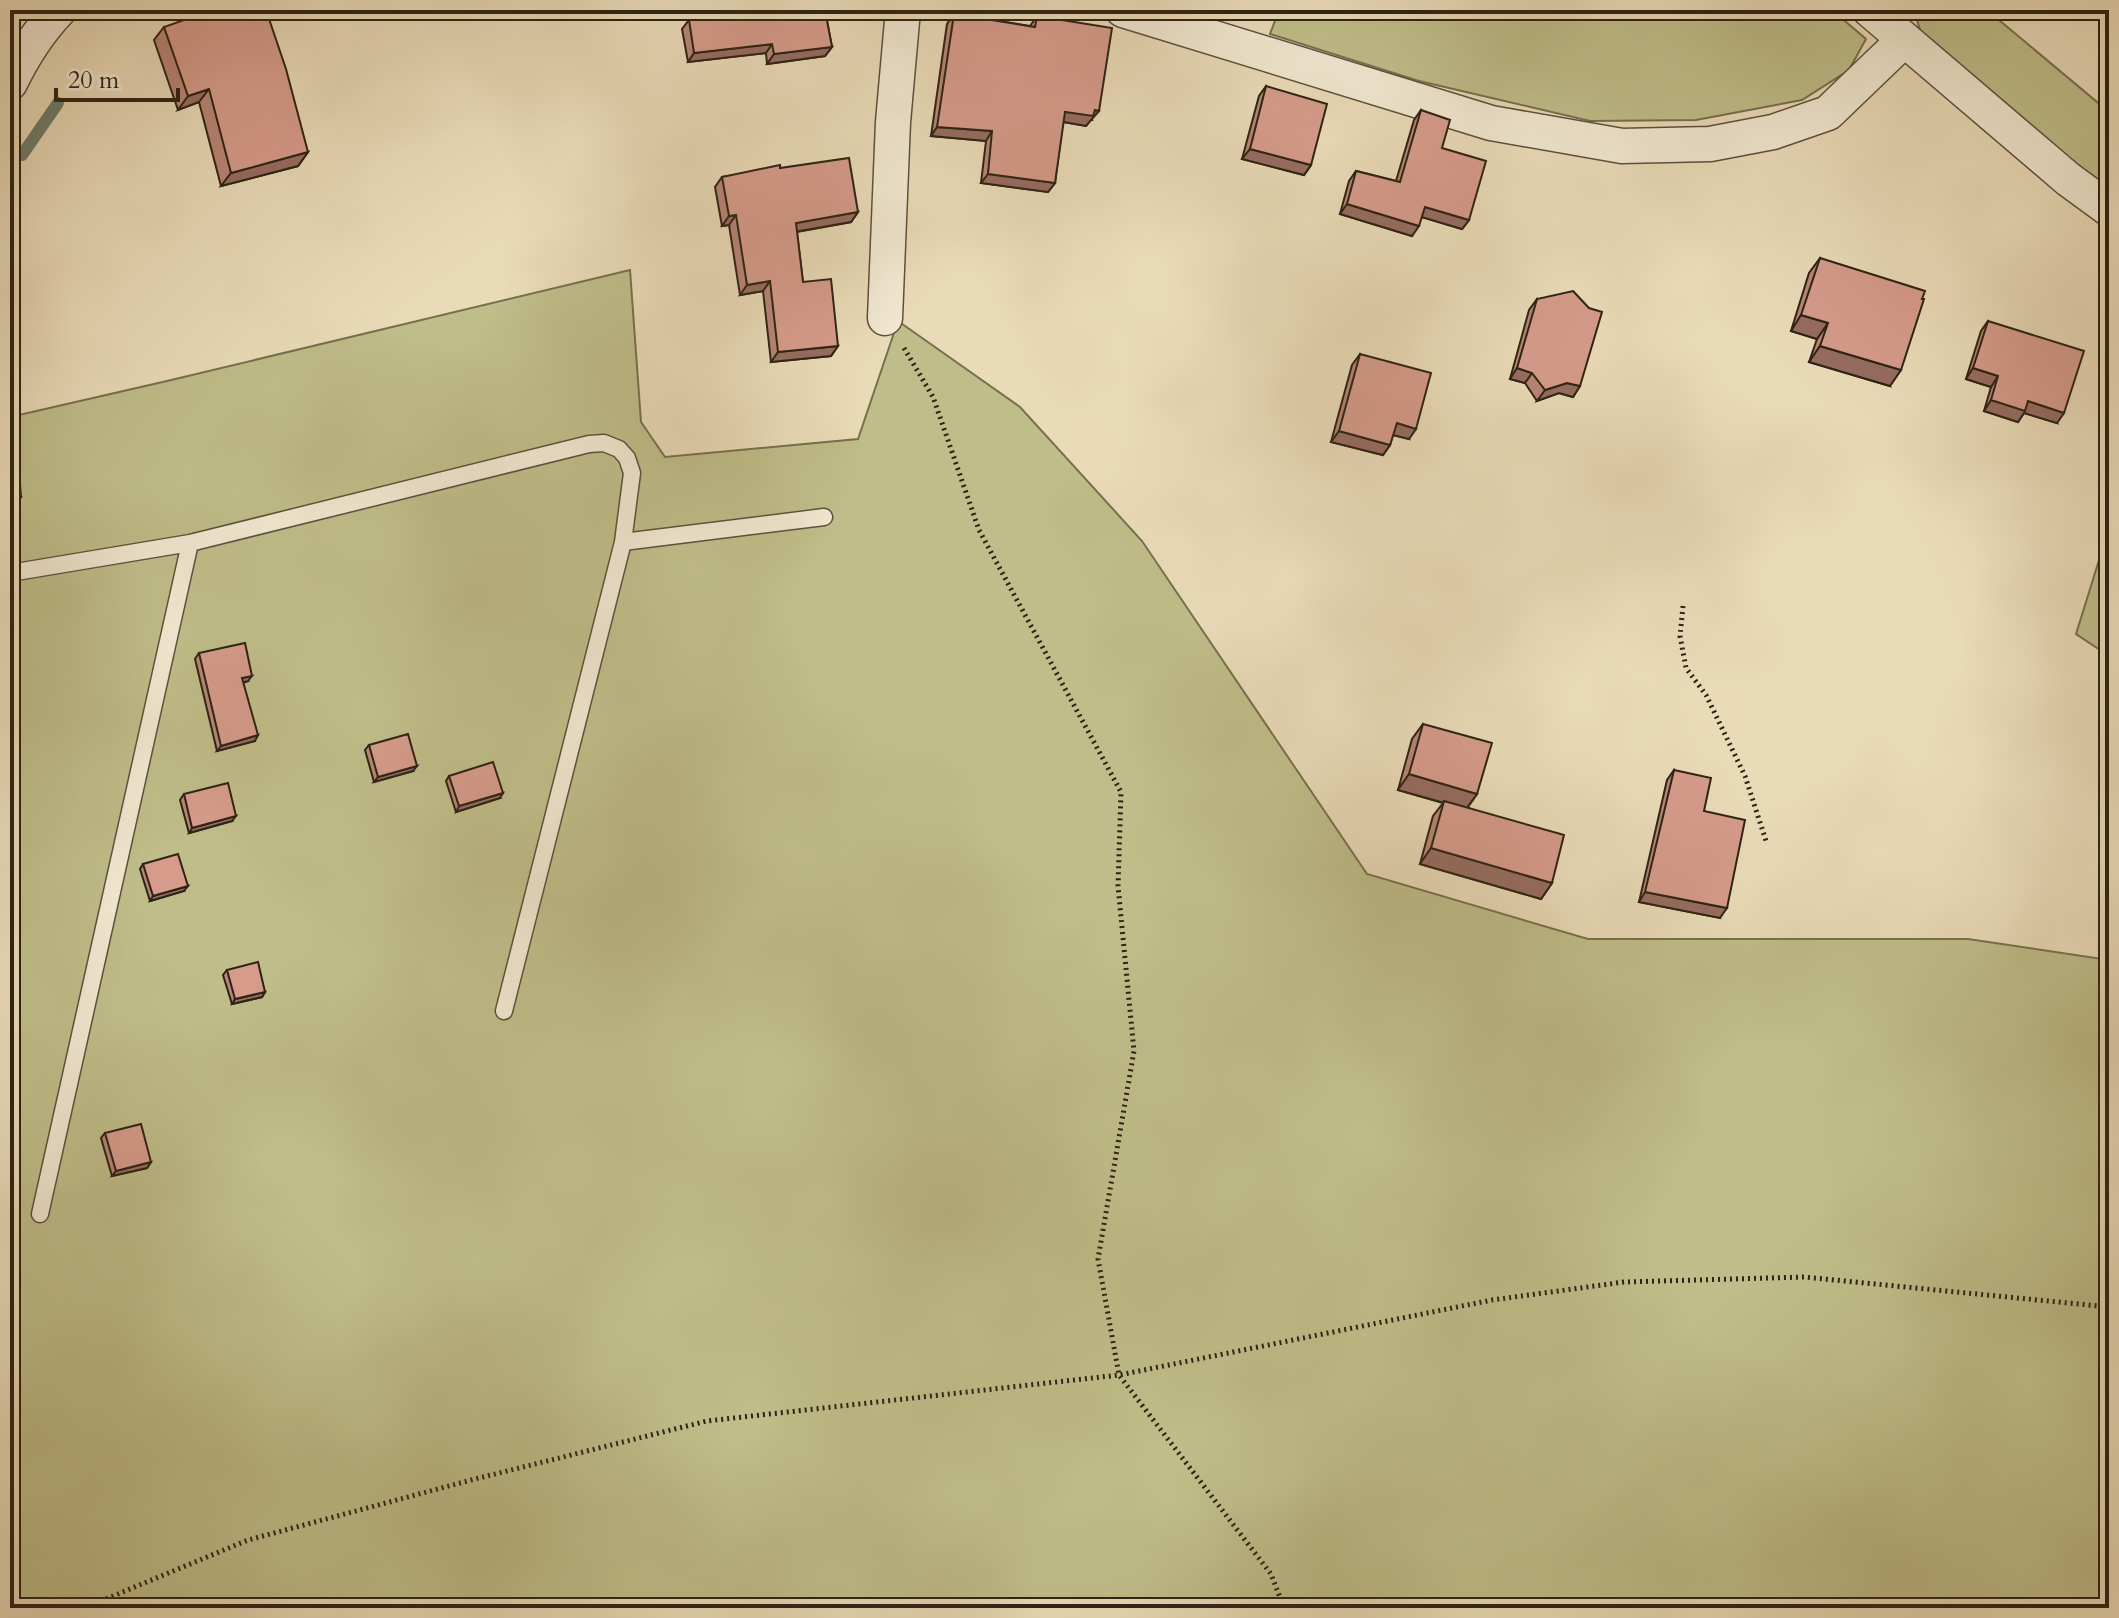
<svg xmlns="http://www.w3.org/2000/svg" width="2119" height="1618" viewBox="0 0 2119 1618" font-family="Cardo,serif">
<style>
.green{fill:#bfbd89;stroke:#76704e;stroke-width:2}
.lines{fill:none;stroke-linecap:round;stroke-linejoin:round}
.stream{stroke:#6d7f6e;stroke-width:12}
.service-casing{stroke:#5c513d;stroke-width:19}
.minor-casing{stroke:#5c513d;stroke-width:37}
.path{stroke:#2d2314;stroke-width:5;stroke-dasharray:2 4;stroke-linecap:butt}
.service{stroke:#f1e8d1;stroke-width:16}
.minor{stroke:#f1e8d1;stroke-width:34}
.wall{fill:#b88578;stroke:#2d2314;stroke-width:2}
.shaded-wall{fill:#966c61;stroke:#2d2314;stroke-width:2}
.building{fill:#d69b8b;stroke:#2d2314;stroke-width:2}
</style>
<rect width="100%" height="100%" fill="#eadbb8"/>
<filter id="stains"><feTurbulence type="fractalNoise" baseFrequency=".0025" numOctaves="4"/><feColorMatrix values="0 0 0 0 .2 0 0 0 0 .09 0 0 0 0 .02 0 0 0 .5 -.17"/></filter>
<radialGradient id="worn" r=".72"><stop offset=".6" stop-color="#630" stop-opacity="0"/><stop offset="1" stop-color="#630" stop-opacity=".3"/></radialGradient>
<path class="green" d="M1279,10H1832L1866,39L1849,70L1802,100L1696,120L1590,121L1419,81L1270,34Z
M1914,10H1987L2109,112V194L1923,40Z
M630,270L641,422L665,457L858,439L898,321L1020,407L1142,541L1367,874L1588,939H1968L2109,960V1608H10V417L167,381Z
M2109,528V656L2076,634Z"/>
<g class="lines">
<path class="stream" d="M22,155L58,103"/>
<g class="service-casing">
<path id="service" d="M623,542L824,517
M10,573L190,543L589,444L604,443L619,449L627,458L632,473L623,542L504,1011
M40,1214L190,543"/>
</g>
<g class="minor-casing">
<path id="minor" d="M1123,10L1491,123L1622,146L1710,144L1773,132L1828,113L1904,40
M1870,10L2068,179L2109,209
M10,83C23,56 38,32 59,10
M885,318L893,122L903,10"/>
</g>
<path class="path" d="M904,348L933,397L979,530L1121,792L1118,886L1134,1051L1098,1259L1119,1375L1271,1574L1284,1608
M1683,606L1680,636L1686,668L1706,695L1745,776L1767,844
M84,1608L248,1540L475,1479L707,1421L1119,1375L1492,1300L1624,1282L1804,1277L2109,1307"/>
<use href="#service" class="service"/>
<use href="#minor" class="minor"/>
</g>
<path class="wall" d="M482,10H516L485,19Z
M759,10H825L832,47L825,56L767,64L766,53L688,62L682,29L689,20L760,13Z
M954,14L1030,26L1037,16L1092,120H1090L1086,126L1063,122L1055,183L1048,192L981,183L986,141L931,136L947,24Z
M164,27L308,152L298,166L221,186L199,102L178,110L154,40Z
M1266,86L1311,165L1304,175L1242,159L1259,96Z
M1421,110L1442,148L1469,220L1462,229L1422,217L1412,236L1340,214L1349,181L1356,171L1396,181L1414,120Z
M780,168L858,212L851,222L797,232L803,282L838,346L831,356L771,362L763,291L740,295L729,225L722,226L715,187L722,177Z
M1820,258L1890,386L1809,362L1817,339L1791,331L1809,273Z
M1537,299L1580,386L1573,397L1559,393L1537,401L1525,383L1510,379L1529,310Z
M1988,321L2057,423L2024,413L2018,422L1984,411L1991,387L1966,379L1981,331Z
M1360,354L1409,439L1393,435L1390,445L1383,455L1331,442L1352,365Z
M199,653L248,681L243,683L255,741L217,751L195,659Z
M1423,724L1477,794L1468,807L1552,883L1541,899L1420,864L1433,816L1443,803L1398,790L1412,739Z
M369,745L413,771L374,782L365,750Z
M1674,770L1720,918L1639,902L1667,780Z
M449,776L500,798L456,812L446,781Z
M184,794L232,821L189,833L180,800Z
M143,864L184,891L150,901L140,869Z
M227,970L265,992L262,997L232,1004L223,975Z
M105,1133L151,1162L147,1168L112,1176L101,1138Z"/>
<path class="shaded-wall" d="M502,10H516L485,19L488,14Z
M772,44L766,53L688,62L694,53Z
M832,47L825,56L767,64L774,54Z
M209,89L199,102L178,110L188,96Z
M1095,110L1099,111L1086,126L1058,121L1065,112Z
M937,127L992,131L986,141L931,136Z
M1250,149L1311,165L1304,175L1242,159Z
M308,152L298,166L221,186L231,173Z
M988,174L1055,183L1048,192L981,183Z
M1347,204L1419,226L1412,236L1340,214Z
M1425,207L1469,220L1462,229L1418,216Z
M858,212L851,222L788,233L796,223Z
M736,215L729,225L722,226L729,216Z
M770,281L763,291L740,295L747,285Z
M1801,315L1828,323L1817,339L1791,331Z
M838,346L831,356L771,362L778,352Z
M1820,346L1901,370L1890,386L1809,362Z
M1517,368L1532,373L1525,383L1510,379Z
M1973,368L1998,376L1991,387L1966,379Z
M1567,383L1580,386L1573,397L1559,393L1537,401L1545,390Z
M1991,400L2028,401L2064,413L2057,423L2024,413L2018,422L1984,411Z
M1397,423L1416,429L1409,439L1389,434Z
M1339,431L1390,445L1383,455L1331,442Z
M10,497H21L18,502L10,503Z
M252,676L248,681L238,684L242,678Z
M258,735L255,741L217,751L221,746Z
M417,766L413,771L374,782L378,777Z
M1409,774L1477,794L1466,809L1398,790Z
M503,793L500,798L456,812L459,806Z
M236,816L232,821L189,833L192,828Z
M1431,848L1552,883L1541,899L1420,864Z
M188,886L184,891L150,901L153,896Z
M1645,892L1727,908L1720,918L1639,902Z
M265,992L262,997L232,1004L235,999Z
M151,1162L147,1168L112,1176L116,1171Z"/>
<path class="building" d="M212,10H266L286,69L308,152L231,173L209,89L188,96L164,27Z
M487,10H502L488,14Z
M768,10H825L832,47L774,54L772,44L694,53L689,20L769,12Z
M954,14L1035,27L1037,16L1112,28L1099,111L1095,110L1093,116L1065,112L1055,183L988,174L992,131L937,127Z
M1266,86L1327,104L1311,165L1250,149Z
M1421,110L1450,120L1442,148L1486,161L1469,220L1425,207L1419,226L1347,204L1356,171L1400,182Z
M849,158L858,212L796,223L803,282L831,279L838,346L778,352L770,281L747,285L736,215L729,216L722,177L780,165V168Z
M1820,258L1925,291L1922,299H1924L1901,370L1820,346L1828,323L1801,315Z
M1573,291L1589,308L1602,312L1580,386L1567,383L1545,390L1532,373L1517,368L1537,299Z
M1988,321L2084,351L2064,413L2028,401L2025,411L1991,400L1998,376L1973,368Z
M1360,354L1431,373L1416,429L1397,423L1390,445L1339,431Z
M18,459L21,497H10V460Z
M245,643L252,676L242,678L258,735L221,746L199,653Z
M1423,724L1492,743L1477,794L1409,774Z
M408,734L417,766L378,777L369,745Z
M493,762L503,793L459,806L449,776Z
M1674,770L1711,778L1704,811L1745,820L1727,908L1645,892Z
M228,783L236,816L192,828L184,794Z
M1444,801L1564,835L1552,883L1431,848Z
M178,854L188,886L153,896L143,864Z
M258,962L265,992L235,999L227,970Z
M141,1124L151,1162L116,1171L105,1133Z"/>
<rect width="2119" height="1618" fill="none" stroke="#eadbb8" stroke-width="40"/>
<rect x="12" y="12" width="2095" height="1594" fill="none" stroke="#2d2314" stroke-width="4"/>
<rect x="20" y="20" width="2079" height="1578" fill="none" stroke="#2d2314" stroke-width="2"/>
<path d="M56 88v12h122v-12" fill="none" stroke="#2d2314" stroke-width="4"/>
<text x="68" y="88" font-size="24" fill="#2d2314" stroke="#f1e8d1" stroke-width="6" paint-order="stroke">20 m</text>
<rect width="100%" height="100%" filter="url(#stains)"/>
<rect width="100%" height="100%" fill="url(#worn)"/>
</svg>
